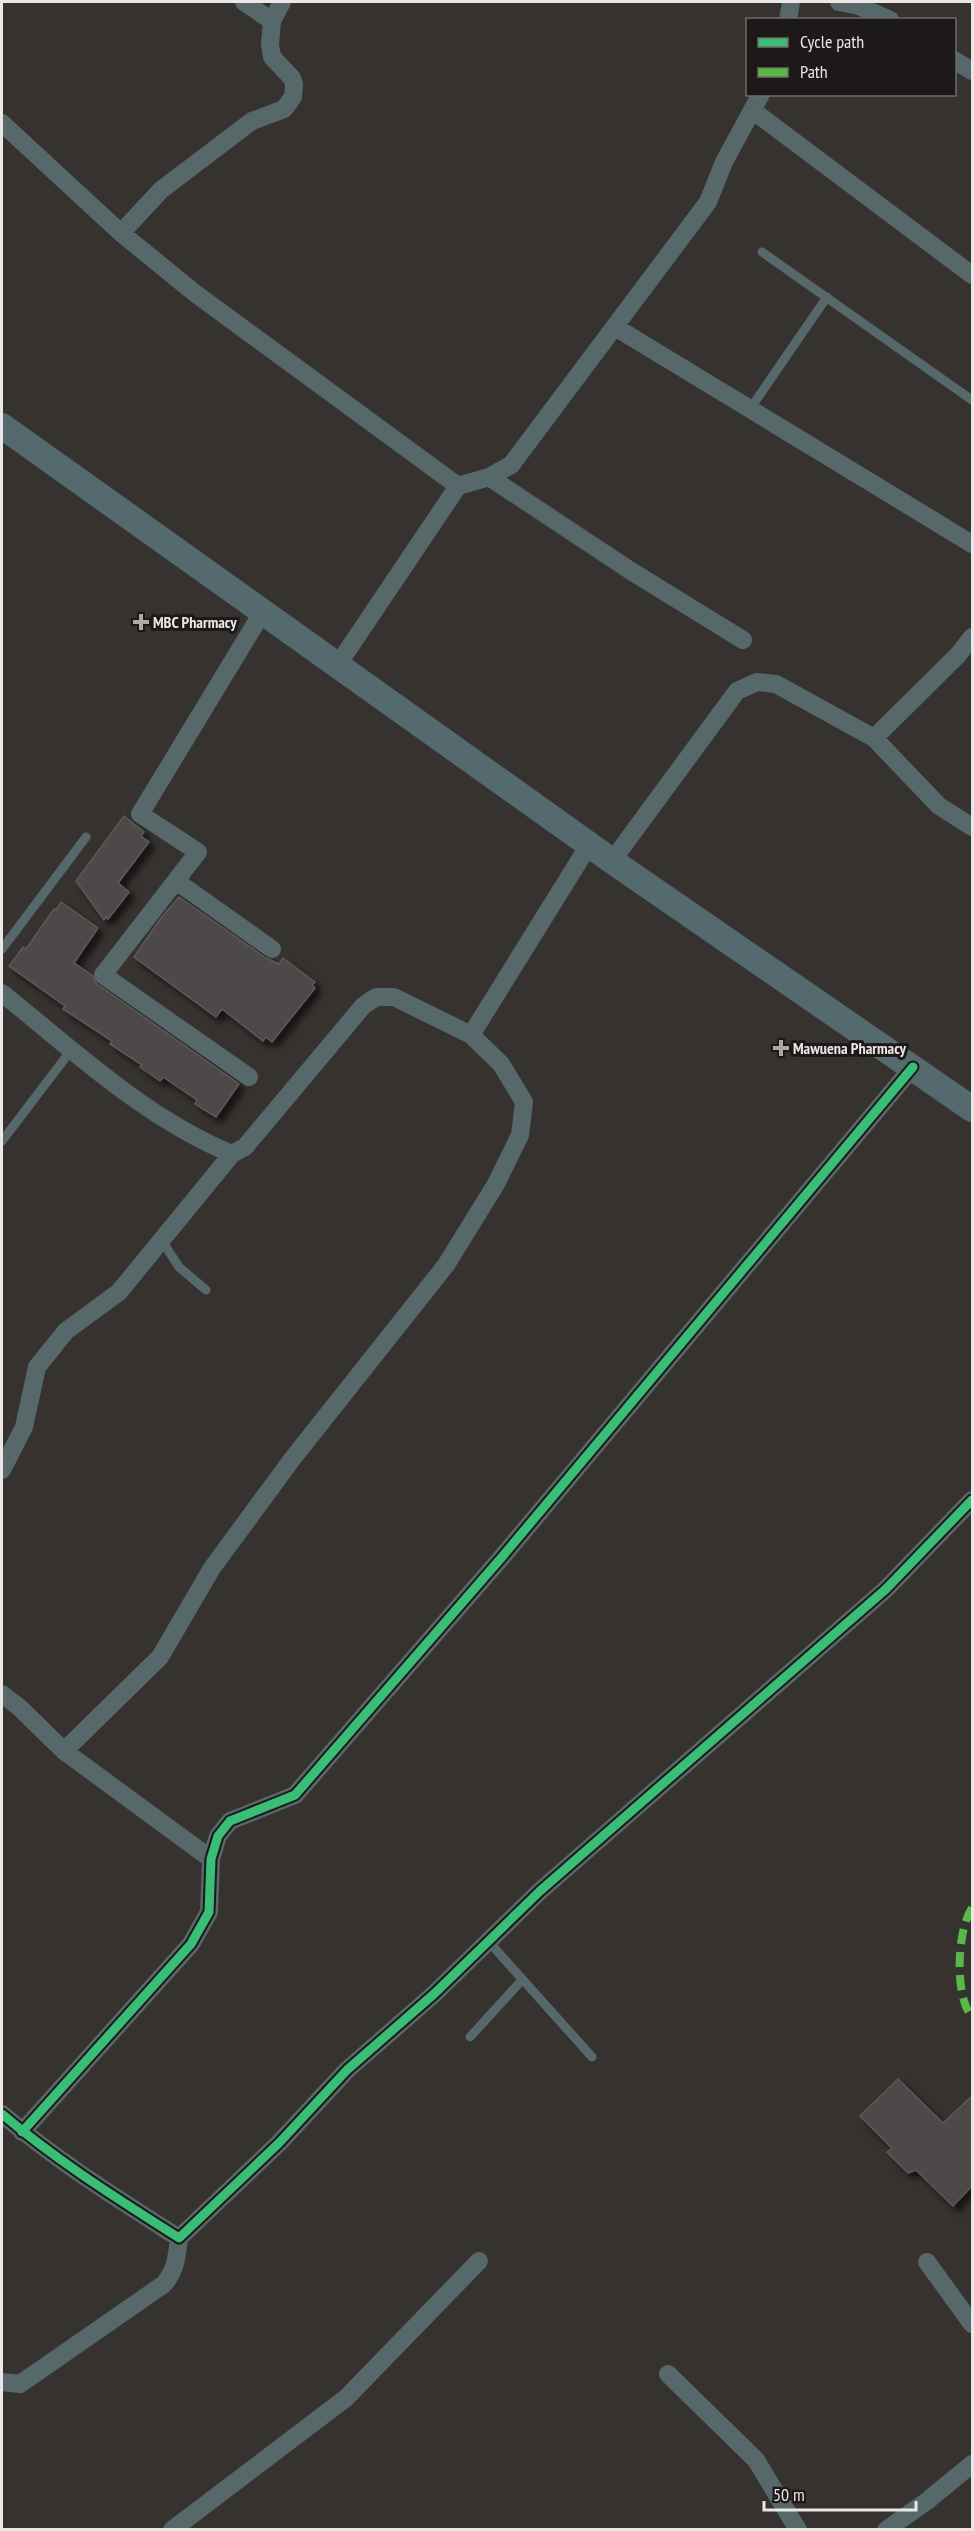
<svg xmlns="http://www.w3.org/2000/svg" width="974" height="2531" viewBox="0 0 974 2531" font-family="'PT Sans Narrow',sans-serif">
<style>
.building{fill:#4d4a49;stroke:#5c5958;stroke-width:1.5;filter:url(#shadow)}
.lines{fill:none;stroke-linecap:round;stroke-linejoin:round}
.service{stroke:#57686b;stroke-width:9}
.minor{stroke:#57686b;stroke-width:18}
.secondary{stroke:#546a6f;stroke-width:26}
.quiet{stroke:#58b947;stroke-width:8;stroke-dasharray:15 8;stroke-linecap:butt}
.cycleway-casing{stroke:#1c1918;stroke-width:13}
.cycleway{stroke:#3abd76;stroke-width:9}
.poi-dot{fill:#aba8a6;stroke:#1c1918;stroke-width:2}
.labels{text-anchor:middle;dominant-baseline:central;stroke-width:6;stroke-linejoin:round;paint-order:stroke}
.poi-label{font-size:16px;font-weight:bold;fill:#ebe7e6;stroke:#1c1918;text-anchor:start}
</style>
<defs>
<filter id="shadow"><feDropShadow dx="5.5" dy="5.5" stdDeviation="3" flood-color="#0009"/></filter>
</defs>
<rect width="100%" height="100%" fill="#353230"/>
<path class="building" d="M124,816L144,832L141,836L149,842L118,883L129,892L108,919L106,917L104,920L76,881Z
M179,897L266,958L279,964L283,958L315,982L312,985L315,988L272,1042L266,1037L263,1041L222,1009L216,1017L134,957L161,918Z
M61,902L98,928L74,963L92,975L97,984L239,1084L216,1117L195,1104L197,1100L163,1077L160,1081L140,1067L142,1065L110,1044L112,1041L63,1009L65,1006L9,966L23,947L26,949L54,909L56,910Z
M898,2079L943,2123L972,2096V2186L953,2206L916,2170L908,2173L887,2152L892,2148L860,2116Z"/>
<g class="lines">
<path class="service" d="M762,252L972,400
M750,409L827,297
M2,949L86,837
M2,1141L72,1049
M162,1241L179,1267L206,1290
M489,1942L592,2057
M470,2037L522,1980"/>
<path class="minor" d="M244,2L272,21
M839,2L859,6L890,20
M788,20L791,2
M954,60L972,71
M752,110L972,275
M2,123L121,233L196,294L458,486L337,666
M121,233L161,190L252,121L284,109L293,97L294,84L292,78L272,57L270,44L272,21L282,2
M615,327L972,544
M489,477L631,571L743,640
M458,486L489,477L511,465L708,202L724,162L761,94
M874,738L939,806L972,827
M612,861L737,691L757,682L776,684L874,738L958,655L972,637
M176,881L272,949
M2,993C74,1051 145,1118 232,1154L245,1147L363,1006L376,997H394L471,1035L589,845
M249,1077L103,975L198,852L140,814L262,613
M2,1470L24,1427L37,1367L66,1331L119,1292L232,1154
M2,1694L20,1708L64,1751L211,1859
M64,1751L160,1657L212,1568L293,1458L446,1265L496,1184L520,1135L524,1102L501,1064L471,1035
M2,2114C57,2161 118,2199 179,2238L279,2143L347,2070L434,1994L540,1891L886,1589L972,1500
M22,2132L191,1944L209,1912L211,1859L218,1836L230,1821L295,1795L502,1557L913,1067
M927,2262L972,2324
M668,2374L756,2460L798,2530
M2,2382L20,2384L164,2284C176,2270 177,2256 179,2238
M172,2530L346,2398L479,2261
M886,2530L927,2501L972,2464"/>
<path class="secondary" d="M2,426L612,861L972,1109"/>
<path class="quiet" d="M972,1908C957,1930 954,1996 972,2017"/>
<g class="cycleway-casing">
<path id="cycleway" d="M2,2114C57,2161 118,2199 179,2238L279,2143L347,2070L434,1994L540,1891L886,1589L972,1500
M22,2132L191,1944L209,1912L211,1859L218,1836L230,1821L295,1795L502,1557L913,1067"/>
</g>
<use href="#cycleway" class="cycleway"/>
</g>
<g class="poi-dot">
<path d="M138 613h6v6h6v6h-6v6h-6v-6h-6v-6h6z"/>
<path d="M778 1039h6v6h6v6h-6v6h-6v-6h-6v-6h6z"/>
</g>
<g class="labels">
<g class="poi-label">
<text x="153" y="622">MBC Pharmacy</text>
<text x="793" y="1048">Mawuena Pharmacy</text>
</g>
</g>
<rect width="974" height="2531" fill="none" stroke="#ebe7e6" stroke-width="6"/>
<rect x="746" y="18" width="210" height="78" fill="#1c1918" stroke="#6f6b6a" stroke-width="1.5"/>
<rect x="758" y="38" width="30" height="9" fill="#3abd76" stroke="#6f6b6a" stroke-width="1.5"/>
<text x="800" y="48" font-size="18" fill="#ebe7e6">Cycle path</text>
<rect x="758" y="68" width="30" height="9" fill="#58b947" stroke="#6f6b6a" stroke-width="1.5"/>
<text x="800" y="78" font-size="18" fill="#ebe7e6">Path</text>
<path d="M764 2501v9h152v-9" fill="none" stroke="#ebe7e6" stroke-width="3"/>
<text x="773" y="2501" font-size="18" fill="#ebe7e6" stroke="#1c1918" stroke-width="4.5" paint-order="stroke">50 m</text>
</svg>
